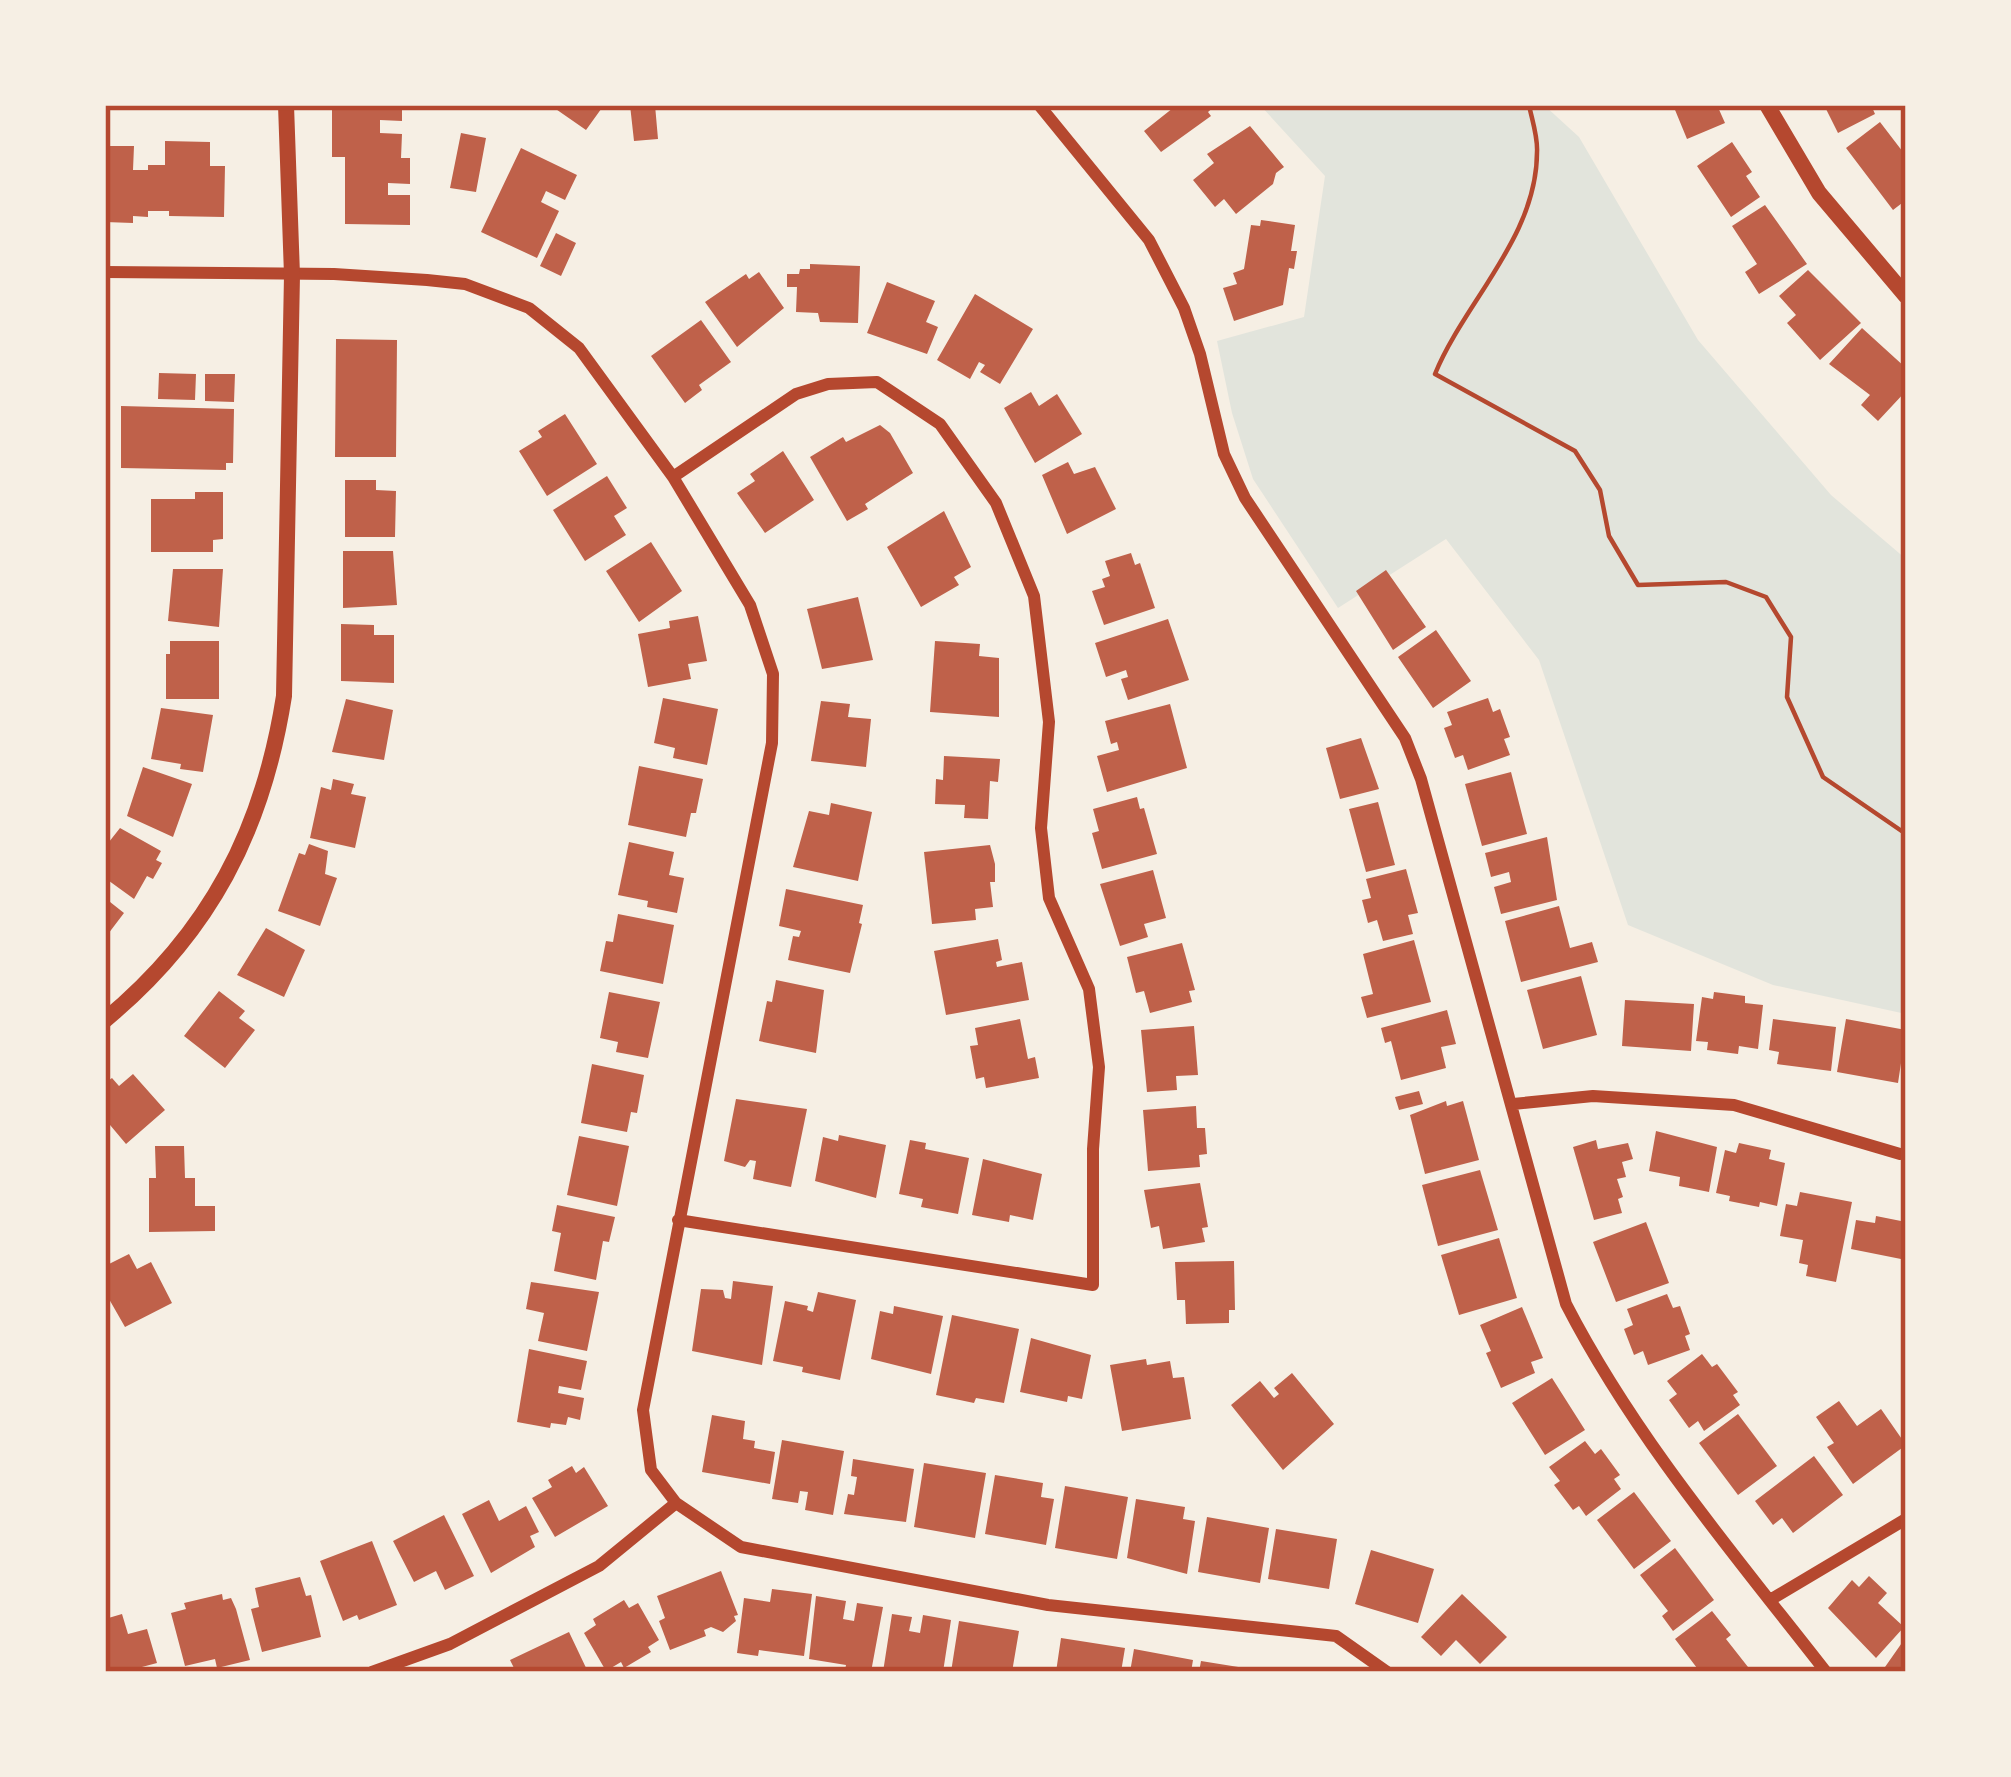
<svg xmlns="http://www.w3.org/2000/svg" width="2011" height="1777" viewBox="0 0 2011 1777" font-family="'Libre Baskerville',serif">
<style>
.green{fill:#e2e4dc}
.building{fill:#bf614a}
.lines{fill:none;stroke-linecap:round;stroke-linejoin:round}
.path{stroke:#b5482f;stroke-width:4.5}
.minor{stroke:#b5482f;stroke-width:12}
.secondary{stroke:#b5482f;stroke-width:16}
.neatline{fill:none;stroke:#b5482f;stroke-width:4.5}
</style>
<rect width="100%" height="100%" fill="#f6efe4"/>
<path class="green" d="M1260,105H1544L1579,137L1698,340L1831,495L1906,559V1014L1773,985L1628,925L1539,660L1446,539L1338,608L1253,479L1232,413L1217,341L1304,317L1325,176Z"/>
<path class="building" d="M332,105H402V121L380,120V133L402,134L401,158H410V184L388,183V195H410V225L345,224V157H332Z
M550,105H604L586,130Z
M630,105H655L658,139L634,141Z
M1171,105H1216L1208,112L1211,116L1161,152L1144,131L1173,108Z
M1673,105H1717L1725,123L1687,139Z
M1824,105H1871L1875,114L1838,133Z
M1880,122L1906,156V200L1893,210L1846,148Z
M1250,126L1284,167L1276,173L1273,184L1236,214L1224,199L1215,207L1193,180L1214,163L1207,154Z
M461,133L486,138L476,192L450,188Z
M165,141L210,142V166H225L224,217L169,216V211H148V217L133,216V223L105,222V146H134L133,170H148V165H165Z
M1732,142L1752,172L1746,176L1760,197L1731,217L1697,166Z
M521,148L577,175L565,200L546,191L541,202L559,211L537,258L481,232Z
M1765,205L1807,264L1759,294L1745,272L1757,264L1732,226Z
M1261,220L1295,225L1291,251H1297L1294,269L1289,268L1283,305L1234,321L1223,288L1237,284L1233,273L1244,269L1251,225L1260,226Z
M556,233L576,243L561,276L540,266Z
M810,264L860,266L858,323L820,322L818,313L796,312L797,287H787V274H799L800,269H810Z
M1808,270L1861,323L1820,360L1787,323L1796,315L1779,296Z
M759,272L784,308L737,347L705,302L746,274L749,279Z
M887,282L935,301L926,322L938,327L927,354L867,333Z
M975,294L1033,329L1000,384L980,372L985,365L979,362L970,379L937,360Z
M701,320L731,362L699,385L702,390L685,403L651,356Z
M1862,328L1906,368V391L1878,421L1861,405L1870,395L1829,364Z
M336,339L397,340L396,457H335Z
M159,373L196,374L195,400L158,399Z
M205,374H235L234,402L205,401Z
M1031,392L1039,406L1057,394L1082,434L1035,463L1004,408Z
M121,406L234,409L233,463H226V470L121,468Z
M565,414L597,464L547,496L519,451L542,437L538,431Z
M880,425L890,433L913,473L865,504L868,509L847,521L810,457L843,437L846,442Z
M783,451L814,500L765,533L737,493L755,481L750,474Z
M1068,462L1074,474L1095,467L1116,509L1067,534L1042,475Z
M607,476L627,508L614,516L626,535L585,561L553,510Z
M345,480H376V490L396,491L395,537H345Z
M195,492H223V539L213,540V552H151V499H195Z
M944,511L971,567L954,577L959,585L921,607L887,547Z
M651,542L682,591L639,622L606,571Z
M343,551H393L397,605L343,608Z
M1131,553L1135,565L1140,563L1155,608L1104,625L1092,591L1105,587L1102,579L1110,576L1105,561Z
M173,569H223L219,627L168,621Z
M1386,570L1426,627L1393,650L1356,591Z
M858,597L873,660L822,669L807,609Z
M698,616L707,661L688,664L691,679L648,687L638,634L670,628L669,621Z
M1168,619L1189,680L1128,700L1121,679L1128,677L1126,670L1106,677L1095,643Z
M341,624L374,625V635H394V683L341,681Z
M1436,630L1471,681L1433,708L1398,657Z
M170,641H219V699H166V654H170Z
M935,641L980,644L979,656L999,658V717L930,712Z
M663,698L718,709L707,765L673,758L675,748L654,743Z
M1488,698L1493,712L1500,709L1510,737L1504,739L1510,755L1468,770L1463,755L1455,758L1444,728L1452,725L1447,712Z
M346,699L393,710L384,760L332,752Z
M821,701L850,704L848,717L871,719L866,767L811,761Z
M1170,704L1187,768L1107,792L1097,756L1119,750L1117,742L1111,744L1105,721Z
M161,708L213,715L203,772L180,769L181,764L151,759Z
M1361,738L1379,789L1340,799L1326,748Z
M944,756L1000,759L998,782L990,781L988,819L964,818L965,805L935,804L936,779L943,780Z
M639,766L703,779L696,813H691L686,837L628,825Z
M143,767L192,784L173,837L127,816Z
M1511,772L1527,834L1482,846L1465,784Z
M333,779L354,784L351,794L366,797L355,848L310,838L321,787L331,790Z
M1137,797L1140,809L1144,808L1157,854L1102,869L1092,833L1099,831L1093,809Z
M1378,802L1395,865L1366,872L1349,809Z
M831,803L872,812L858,881L793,867L809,811L829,815Z
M120,828L161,851L156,860L162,863L153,879L147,876L134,899L105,878V847Z
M1547,837L1557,900L1501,914L1494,887L1511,882L1509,872L1491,877L1485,853Z
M629,842L674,852L669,875L684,878L677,913L647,907L648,901L618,895Z
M309,844L328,851L325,874L337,878L320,926L278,911L299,853L305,855Z
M990,845L995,864V882H990L993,907L975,909L976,920L932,924L924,852Z
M1406,869L1418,913L1408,915L1413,934L1383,941L1377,920L1368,923L1362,900L1371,898L1366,879Z
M1153,870L1166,918L1144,924L1148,937L1120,946L1100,884Z
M786,889L863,905L859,923L862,924L850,973L788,960L793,936L799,937L801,931L779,926Z
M105,898L124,913L105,938Z
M1559,906L1570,948L1592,942L1598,962L1521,982L1505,921Z
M618,914L674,925L663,984L600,971L606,941L613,942Z
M266,928L305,950L284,997L237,975Z
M998,939L1002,960L996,962L997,967L1022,962L1029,1000L946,1015L934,951Z
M1414,940L1431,1002L1367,1018L1361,997L1373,994L1363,954Z
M1182,943L1195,990L1189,991L1192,1002L1150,1013L1144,991L1136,993L1127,957Z
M1581,976L1597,1035L1543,1049L1527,990Z
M776,980L824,990L816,1053L759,1041L767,1001L772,1002Z
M219,991L245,1011L239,1018L255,1030L225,1068L184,1036Z
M609,992L660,1002L648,1058L616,1052L618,1042L600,1038Z
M1714,992L1745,996V1003L1763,1005L1758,1049L1739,1046L1738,1054L1707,1050L1708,1042L1696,1041L1702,997L1713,999Z
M1625,1000L1694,1004L1691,1051L1622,1046Z
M1447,1010L1456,1044L1441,1047L1446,1068L1401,1080L1391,1041L1385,1043L1381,1028Z
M1020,1019L1028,1059L1035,1057L1039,1078L986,1088L984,1077L976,1079L970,1046L978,1045L975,1028Z
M1773,1019L1836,1027L1831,1071L1777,1064L1779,1052L1769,1050Z
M1846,1019L1906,1030L1898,1083L1837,1072Z
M1194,1026L1198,1075L1176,1076L1177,1090L1147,1092L1141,1030Z
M592,1064L644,1075L637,1113L631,1112L627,1132L581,1123Z
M133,1074L165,1110L126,1144L105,1119V1083L112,1078L119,1086Z
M1419,1091L1423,1104L1399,1110L1395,1097Z
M736,1099L807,1109L791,1187L753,1179L756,1161L750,1160L745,1167L724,1161Z
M1446,1101L1447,1106L1463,1101L1479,1160L1425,1174L1410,1115Z
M1196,1106L1197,1128H1205L1207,1154L1199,1155L1200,1167L1148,1171L1143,1110Z
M1656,1131L1717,1147L1709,1192L1679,1186L1680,1177L1649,1171Z
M839,1135L886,1145L876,1198L815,1181L823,1137L838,1141Z
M579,1136L629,1146L617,1206L567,1195Z
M910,1140L926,1143L925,1149L969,1158L958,1214L921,1207L923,1199L899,1194Z
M1596,1140L1598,1149L1628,1143L1633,1159L1622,1162L1626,1177L1617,1179L1623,1197L1618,1199L1622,1213L1594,1220L1573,1147Z
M1739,1143L1771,1150L1769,1159L1785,1163L1777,1206L1760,1202L1759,1207L1729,1201L1730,1196L1716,1193L1725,1150L1736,1153Z
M155,1146H184L185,1178H195V1206H215V1231L149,1232V1178H156Z
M983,1159L1042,1174L1033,1220L1010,1215L1009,1222L972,1215Z
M1480,1170L1498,1230L1438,1246L1422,1185Z
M1200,1183L1208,1227L1202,1228L1205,1242L1163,1249L1159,1226L1151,1228L1144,1190Z
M1800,1192L1852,1202L1836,1282L1806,1276L1808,1265L1799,1263L1803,1240L1780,1236L1786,1204L1797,1206Z
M557,1205L615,1217L609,1242L603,1241L596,1280L554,1271L561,1233L552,1231Z
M1876,1216L1906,1222V1260L1851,1249L1856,1220L1875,1223Z
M1646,1222L1669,1283L1616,1302L1593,1242Z
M1499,1238L1517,1298L1459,1315L1441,1255Z
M129,1254L137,1269L151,1262L172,1303L125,1327L105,1292V1266Z
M1234,1261L1235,1310H1229V1323L1186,1324L1185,1300H1177L1175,1262Z
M733,1281L773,1286L762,1365L692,1351L701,1289L723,1290L725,1298L731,1299Z
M531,1282L599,1292L587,1351L538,1341L544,1313L526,1309Z
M818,1292L856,1300L840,1380L802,1372L803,1367L773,1361L785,1301L808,1306L807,1310L813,1312Z
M1667,1294L1673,1308L1680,1306L1690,1334L1685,1336L1690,1350L1648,1365L1643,1351L1634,1355L1624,1329L1633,1325L1627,1309Z
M894,1306L943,1316L931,1374L871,1359L880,1311L893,1314Z
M1522,1307L1543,1358L1531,1362L1535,1373L1501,1388L1486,1353L1491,1351L1480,1325Z
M952,1315L1019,1329L1004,1403L976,1398L974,1403L936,1395Z
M1031,1338L1091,1355L1082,1399L1068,1396L1067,1402L1020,1392Z
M529,1349L587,1361L581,1390L559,1386L558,1393L584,1398L580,1420L568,1417L566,1425L551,1423L550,1428L517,1422Z
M1702,1354L1712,1367L1717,1364L1738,1392L1733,1395L1740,1405L1704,1431L1698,1421L1689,1428L1669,1400L1677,1394L1667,1381Z
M1146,1359L1147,1365L1170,1361L1173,1378L1184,1377L1191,1419L1122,1431L1110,1365Z
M1292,1373L1334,1424L1283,1470L1231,1405L1260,1381L1274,1398L1279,1394L1274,1388Z
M1552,1378L1585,1430L1545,1455L1512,1403Z
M1839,1401L1857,1426L1881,1409L1906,1445L1853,1484L1827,1447L1834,1443L1816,1417Z
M1738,1414L1777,1466L1738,1495L1699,1443Z
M712,1415L745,1421L743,1439L755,1441L754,1448L775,1452L770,1484L702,1472Z
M782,1440L844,1451L833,1515L805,1510L808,1492L800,1491L798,1503L772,1499Z
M1585,1441L1595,1454L1601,1449L1620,1475L1614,1479L1621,1489L1586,1516L1579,1506L1573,1510L1554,1485L1560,1481L1549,1467Z
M1814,1456L1843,1495L1793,1533L1782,1518L1773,1525L1755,1501Z
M853,1459L914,1469L906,1522L844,1514L848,1494L854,1495L857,1477L851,1476Z
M924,1463L986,1473L975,1538L914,1527Z
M572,1466L576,1473L584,1467L608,1506L555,1537L532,1498L552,1487L548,1480Z
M995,1475L1043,1483L1041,1497L1054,1499L1046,1545L985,1534Z
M1065,1486L1128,1497L1117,1559L1055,1548Z
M1634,1492L1671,1541L1634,1569L1597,1520Z
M1136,1499L1185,1507L1183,1519L1195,1521L1187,1574L1127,1558Z
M489,1500L499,1521L526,1506L539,1532L530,1536L535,1547L491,1573L462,1514Z
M444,1515L474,1576L445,1590L436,1571L414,1582L393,1541Z
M1207,1517L1269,1528L1260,1583L1198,1572Z
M1276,1529L1337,1539L1329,1589L1268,1579Z
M372,1541L397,1605L359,1620L357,1615L343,1621L320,1561Z
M1675,1548L1714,1600L1673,1631L1662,1616L1668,1611L1640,1575Z
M1371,1550L1434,1569L1418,1623L1355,1604Z
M721,1571L738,1615L734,1616L736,1621L723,1632L711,1627L704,1630L706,1636L670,1650L659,1621L665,1618L657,1596Z
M1869,1576L1887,1593L1878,1603L1904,1627L1876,1658L1828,1608L1852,1580L1859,1587Z
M300,1577L306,1596L311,1595L321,1637L262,1652L251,1609L259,1607L255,1588Z
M772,1589L812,1594L804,1656L759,1650L758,1656L737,1653L744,1598L770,1602Z
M222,1594L223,1600L231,1598L236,1609L250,1660L217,1668L215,1659L185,1666L171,1613L186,1609L184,1603Z
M1462,1594L1507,1637L1480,1664L1456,1640L1441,1656L1421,1637Z
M816,1596L846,1601L843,1619L854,1621L857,1603L883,1607L871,1672L845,1670L846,1665L809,1659Z
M624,1600L629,1608L638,1603L659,1640L648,1647L651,1652L624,1668L621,1662L606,1671L584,1633L596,1625L593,1619Z
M1712,1611L1731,1635L1726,1639L1748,1667L1742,1672H1700L1675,1639Z
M122,1614L128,1634L147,1629L157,1663L123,1672H105V1619Z
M892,1614L912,1617L909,1631L920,1633L923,1615L951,1620L943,1672H883Z
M959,1621L1019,1631L1012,1672H951Z
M569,1632L588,1672H516L510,1660Z
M1906,1637V1672H1892L1885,1667Z
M1061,1638L1125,1648L1121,1672H1056Z
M1134,1649L1193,1660L1191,1672H1130Z
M1201,1661L1257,1670V1672H1199Z"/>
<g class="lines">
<path class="path" d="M1529,105C1532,120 1538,137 1537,152C1537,237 1465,301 1435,374L1575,451L1600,490L1609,536L1638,585L1726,582L1766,597L1791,637L1787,697L1823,777L1906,834"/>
<path class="minor" d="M1039,105L1149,240L1184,308L1200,354L1224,454L1245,498L1405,738L1421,779L1566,1304C1635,1438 1734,1554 1826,1672
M105,272L334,274L427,280L465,284L529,308L579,348L673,477L750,605L773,674L772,743L643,1410L651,1470L676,1503L741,1547L1048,1605L1336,1636L1387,1672
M673,477L796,394L828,384L877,382L940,424L996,503L1034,596L1049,722L1041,828L1049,898L1089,989L1099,1067L1093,1149V1285L678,1220
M1513,1104L1593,1096L1734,1105L1900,1154
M1770,1600L1906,1519
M372,1672L450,1644L599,1566L676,1503"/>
<path class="secondary" d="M1767,105L1819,193L1906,296
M105,1020C210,933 263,830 284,696L292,275L286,105"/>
</g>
<rect width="2011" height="1777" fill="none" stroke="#f6efe4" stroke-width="216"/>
<rect x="108" y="108" width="1795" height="1561" class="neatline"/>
</svg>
